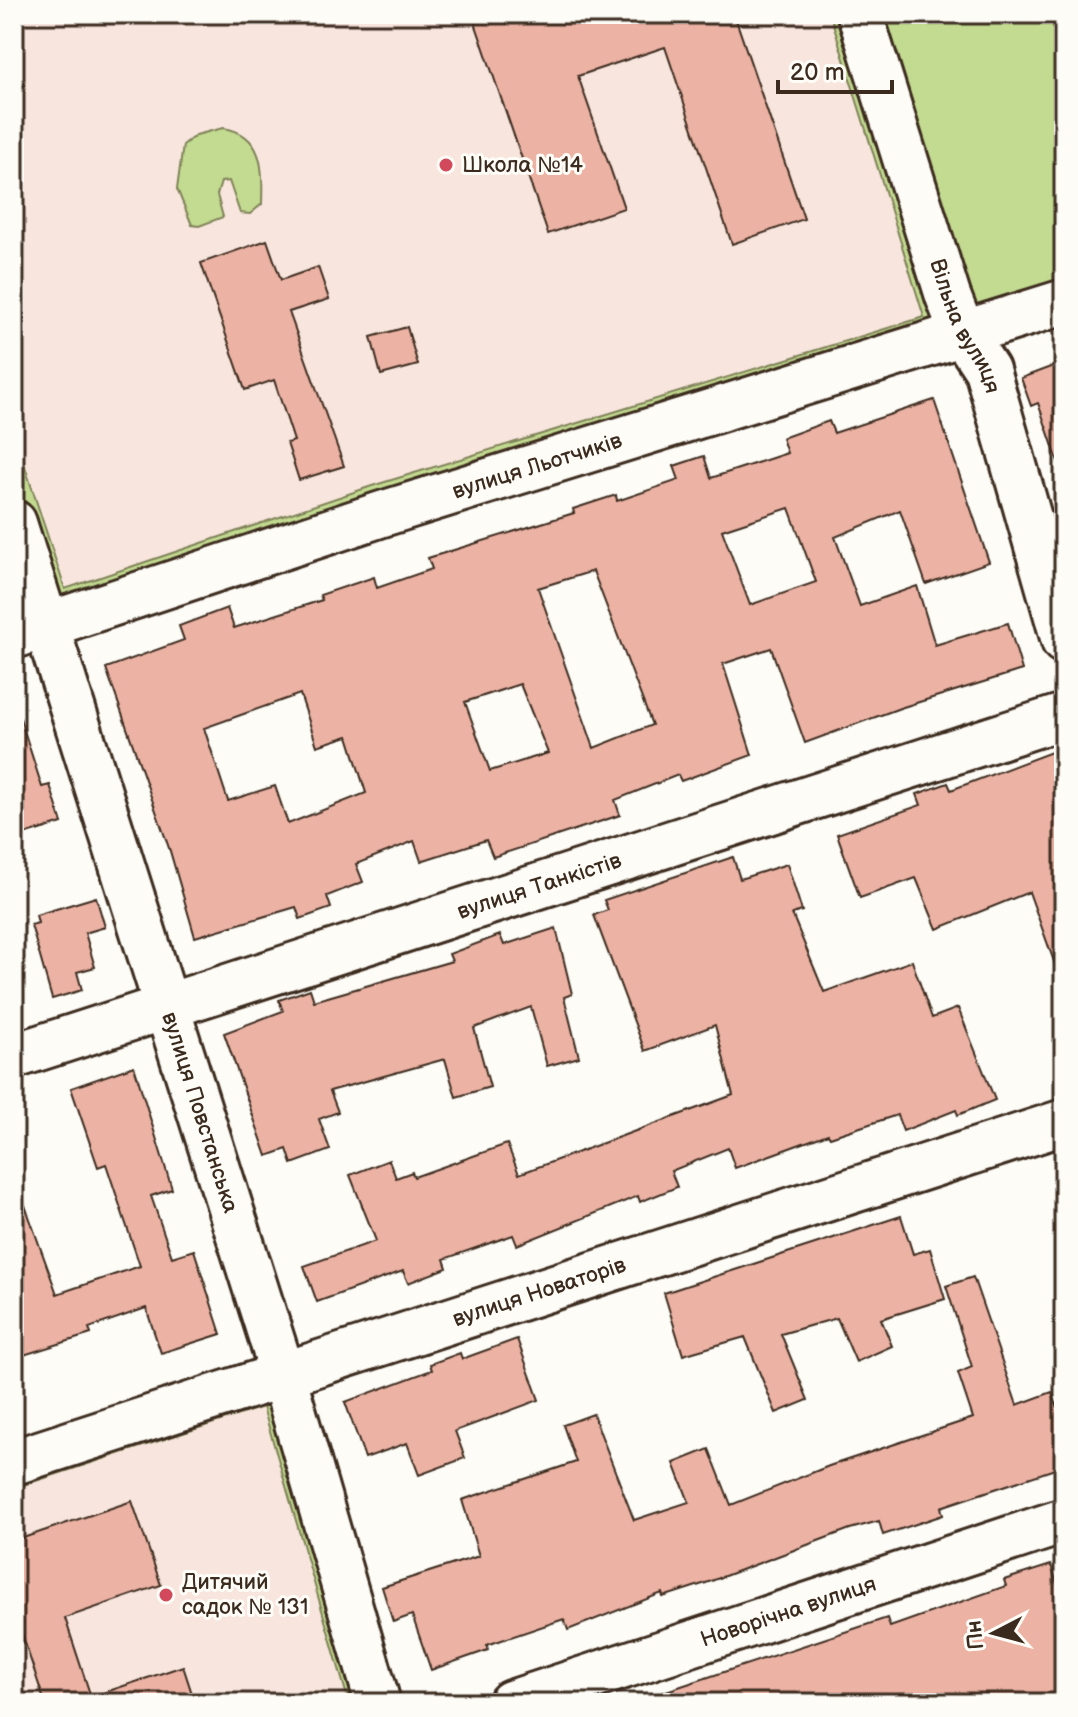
<svg xmlns="http://www.w3.org/2000/svg" width="1078" height="1717" viewBox="0 0 1078 1717" font-family="'Balsamiq Sans',sans-serif">
<style>
.built{fill:#f8e6de}
.green{fill:#c3db91;stroke:#7f8258;stroke-width:2}
.building{fill:#ecb3a5;stroke:#3b2a1e;stroke-width:2;fill-rule:evenodd}
.lines{fill:none;stroke-linecap:round;stroke-linejoin:round}
.street-casing{stroke:#3b2a1e;stroke-width:50}
.street{stroke:#fdfcf7;stroke-width:44}
.poi-dot{fill:#d1495b;stroke:#fdfcf7;stroke-width:3}
.labels{text-anchor:middle;dominant-baseline:central;stroke-width:6;stroke-linejoin:round;paint-order:stroke}
.poi-label{font-size:22px;fill:#3b2a1e;stroke:#fdfcf7;text-anchor:start}
.street-label{font-size:22px;fill:#3b2a1e;stroke:#fdfcf7}
</style>
<rect width="100%" height="100%" fill="#fdfcf7"/>
<filter id="ink" filterUnits="userSpaceOnUse"><feTurbulence type="fractalNoise" baseFrequency=".0125" numOctaves="2"/><feDisplacementMap in="SourceGraphic" scale="16" xChannelSelector="R" yChannelSelector="G"/><feConvolveMatrix kernelMatrix="1 2 1 2 8 2 1 2 1" color-interpolation-filters="sRGB"/></filter>
<g filter="url(#ink)">
<path class="built" d="M14,14H830L925,317L372,486L64,590L14,433Z
M263,1407L349,1703H14V1488Z"/>
<path class="green" d="M830,14H849L936,324L66,600L48,594L14,490V433L65,589L372,486L924,317Z
M872,14H1064V284L990,305L973,304Z
M223,128C264,134 263,169 262,204L250,214L240,213L229,181L221,182L217,195L223,217L199,226L192,225L177,189L183,145L196,135Z
M272,1396L366,1703H349L263,1407L14,1488V1471Z"/>
<path class="building" d="M472,14H734L804,219L732,244L665,47L578,76L624,208L548,234Z
M267,240L281,280L318,267L329,299L289,312L344,466L299,480L287,443L294,441L274,380L245,390L201,263Z
M407,327L418,365L381,375L371,337Z
M1064,362V463L1059,464L1038,403L1031,406L1021,378Z
M934,400L989,562L926,584L900,510L835,537L860,606L917,586L935,645L1008,623L1022,670L900,708L805,743L771,648L723,664L752,755L681,781L678,775L615,800L620,815L493,857L486,840L421,861L414,841L356,864L363,882L327,896L331,908L300,919L296,907L195,937L170,851L106,668L184,640L179,626L227,608L234,628L322,600L320,595L374,577L377,588L432,569L428,558L574,513L573,509L616,495L617,501L679,480L674,466L704,456L711,478L787,453L782,438L829,421L834,433ZM789,508L816,582L750,605L722,530ZM593,571L652,725L594,748L538,588ZM520,684L548,753L490,771L465,702ZM300,694L317,746L348,736L366,793L288,824L275,786L228,801L204,728Z
M20,718L42,787L50,785L62,823L14,838V719Z
M1054,751L1064,778V977L1060,978L1029,892L937,929L916,878L860,898L837,834L921,805L917,794L948,783L951,790Z
M733,857L740,879L787,864L802,911L792,914L824,992L912,961L932,1018L958,1008L995,1100L958,1115L956,1110L903,1131L897,1115L830,1137L828,1134L735,1168L728,1148L671,1171L677,1187L640,1202L638,1196L517,1245L513,1235L444,1259L447,1268L408,1283L403,1271L317,1302L304,1266L376,1241L350,1175L389,1160L396,1178L412,1172L414,1177L507,1144L519,1174L733,1095L715,1025L645,1051L594,915L608,910L604,900Z
M96,897L105,927L85,933L95,967L77,972L82,990L52,999L31,925L38,923L36,915Z
M556,928L572,994L564,997L579,1057L547,1066L531,1007L474,1028L490,1087L456,1097L445,1059L330,1091L338,1112L319,1119L330,1150L292,1164L287,1149L267,1156L224,1033L283,1011L279,1000L310,989L314,1001L452,961L449,954L500,935L504,945Z
M134,1066L172,1189L151,1196L172,1257L194,1250L221,1334L161,1353L146,1308L89,1328L91,1334L14,1358V1186H18L57,1294L140,1266L106,1164L98,1167L71,1088Z
M901,1216L913,1254L930,1249L945,1299L881,1319L892,1346L856,1362L837,1318L781,1334L808,1400L776,1413L745,1337L683,1355L664,1293Z
M973,1277L1017,1405L1052,1392L1064,1425V1466L941,1507L943,1515L883,1535L879,1521L850,1529L706,1583L663,1597L662,1593L568,1630L564,1619L487,1645L488,1650L431,1670L412,1615L393,1622L382,1587L479,1556L462,1500L576,1462L563,1425L593,1414L634,1520L689,1502L674,1463L709,1449L731,1505L829,1466L973,1418L958,1373L972,1367L946,1286Z
M517,1339L539,1400L455,1431L465,1458L419,1475L407,1443L365,1458L345,1402L432,1370L430,1364L460,1353L462,1359Z
M132,1501L161,1585L65,1618L91,1697L183,1666L195,1703H45L22,1634L14,1637V1541Z
M1051,1565L1064,1605V1703H646L645,1698L887,1618L890,1627L1006,1586L1004,1580Z"/>
<g class="lines">
<g class="street-casing">
<g id="street">
<path id="s1" d="M860,14L948,296L962,332L987,370L1064,641"/>
<path id="s2" d="M14,523L283,1375L378,1703"/>
<path id="s3" d="M14,636L382,514L1064,302"/>
<path id="s4" d="M14,1056L1064,716"/>
<path id="s5" d="M14,1462L1064,1122"/>
<path id="s6" d="M511,1703L1064,1521"/>
</g>
</g>
<use href="#street" class="street"/>
</g>
</g>
<g class="poi-dot">
<circle cx="446" cy="165" r="8"/>
<circle cx="166" cy="1595" r="8"/>
</g>
<g class="labels">
<g class="poi-label">
<text x="462" y="165">Школа №14</text>
<text x="182" y="1582">Дитячий<tspan x="182" dy="25">садок № 131</tspan></text>
</g>
<g class="street-label">
<text stroke="none"><textPath href="#s1" startOffset="330">Вільна вулиця</textPath></text>
<text stroke="none"><textPath href="#s3" startOffset="550">вулиця Льотчиків</textPath></text>
<text stroke="none"><textPath href="#s4" startOffset="552">вулиця Танкістів</textPath></text>
<text stroke="none"><textPath href="#s2" startOffset="618">вулиця Повстанська</textPath></text>
<text stroke="none"><textPath href="#s5" startOffset="552">вулиця Новаторів</textPath></text>
<text stroke="none"><textPath href="#s6" startOffset="292">Новорічна вулиця</textPath></text>
</g>
</g>
<rect width="1078" height="1717" fill="none" stroke="#fdfcf7" stroke-width="48"/>
<rect x="24" y="24" width="1030" height="1669" fill="none" stroke="#3b2a1e" stroke-width="3" filter="url(#ink)"/>
<g transform="translate(994 1633) rotate(264)" stroke="#fdfcf7" stroke-width="6" paint-order="stroke">
<path d="M0-6L14 30L0 20L-14 30Z" fill="#3b2a1e"/>
<text y="-12" font-size="22" font-weight="bold" text-anchor="middle" fill="#3b2a1e">Пн</text>
</g>
<path d="M778 80v12h114v-12" fill="none" stroke="#3b2a1e" stroke-width="4"/>
<text x="790" y="80" font-size="24" fill="#3b2a1e" stroke="#fdfcf7" stroke-width="6" paint-order="stroke">20 m</text>
</svg>
